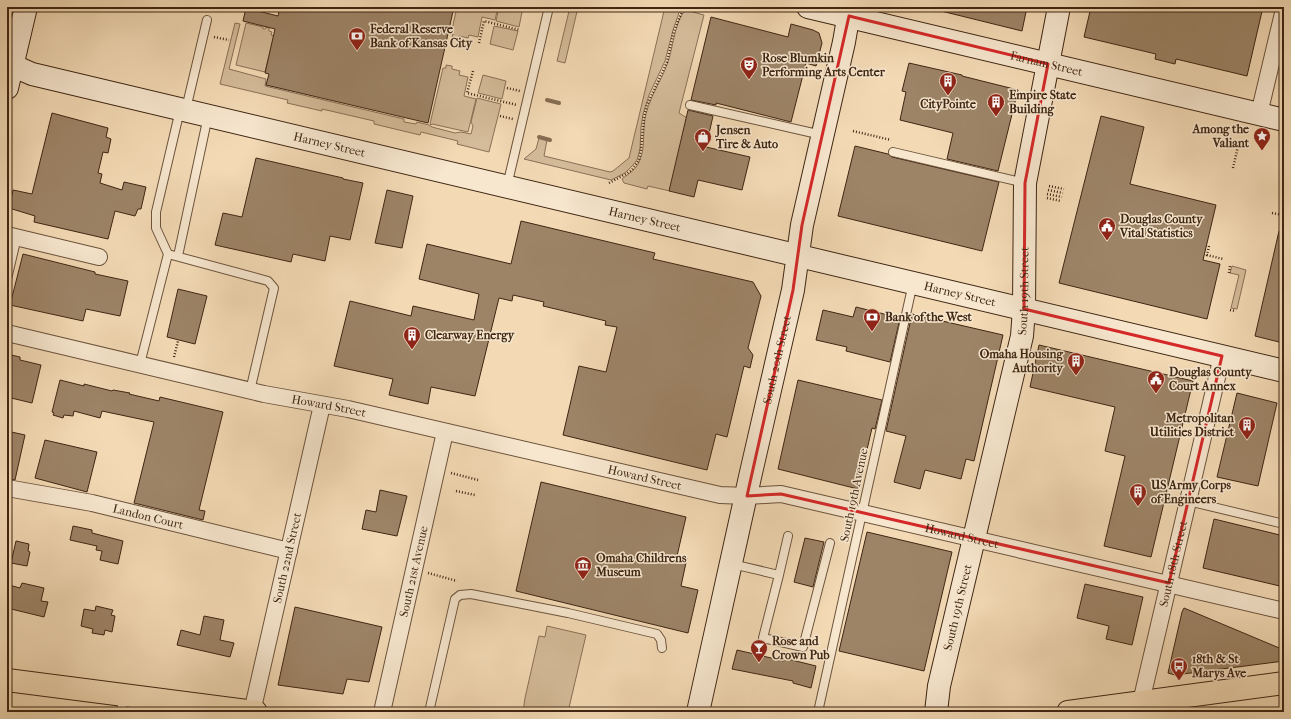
<svg xmlns="http://www.w3.org/2000/svg" width="1291" height="719" viewBox="0 0 1291 719" font-family="'IM FELL French Canon',serif">
<style>
.green{fill:#d4bb99;stroke:#8a7056}
.lines{fill:none;stroke-linecap:round;stroke-linejoin:round}
.stream{stroke:#866d53;stroke-width:4}
.building{fill:#9d8467;stroke:#3f2613}
.lane-casing{stroke:#6c533c;stroke-width:10}
.street-casing{stroke:#6c533c;stroke-width:18}
.secondary-casing{stroke:#3f2613;stroke-width:24}
.primary-casing{stroke:#3f2613;stroke-width:24}
.path{stroke:#3f2613;stroke-width:2.5;stroke-dasharray:1 2;stroke-linecap:butt}
.lane{stroke:#f7e7cf;stroke-width:8}
.street{stroke:#f7e7cf;stroke-width:16}
.secondary{stroke:#f7e7cf;stroke-width:22}
.primary{stroke:#f3dab5;stroke-width:22}
.marked{fill:none;stroke:#d62828;stroke-width:3;stroke-linejoin:round}
.labels{text-anchor:middle;dominant-baseline:central;stroke-width:3;stroke-linejoin:round;paint-order:stroke}
.poi-label{font-size:12px;font-weight:bold;fill:#3f2613;stroke:#f7e7cf;text-anchor:start}
.street-label{font-size:12px;fill:#3f2613;stroke:#f7e7cf}
</style>
<rect width="100%" height="100%" fill="#f3dab5"/>
<filter id="stains"><feTurbulence type="fractalNoise" baseFrequency=".005" numOctaves="4"/><feColorMatrix values="0 0 0 0 .2 0 0 0 0 .09 0 0 0 0 .02 0 0 0 .5 -.17"/></filter>
<radialGradient id="worn" r=".72"><stop offset=".6" stop-color="#630" stop-opacity="0"/><stop offset="1" stop-color="#630" stop-opacity=".3"/></radialGradient>
<path class="green" d="M457,7H498L495,20L482,17L478,37L469,35L468,38L459,36L458,38L452,37L453,34H451Z
M499,7H523L519,27L496,21Z
M570,7H578L565,63L557,61Z
M650,7H679L680,10L673,30L665,61L649,95L643,114L641,127L640,149L637,160L634,164L625,173L611,180L524,159L536,149L539,138L547,140L544,156L610,172L613,171L629,158L664,11Z
M686,10L704,15L679,113L687,118L670,191L648,186L647,189L624,183L622,179C628,174 636,170 639,162C646,149 642,129 646,114C651,93 665,76 670,55C673,44 677,16 686,10Z
M235,23L240,24L229,69L266,79L265,86L404,119V122L416,124L417,122L429,125L432,127L455,133L461,132L471,134L473,126L471,122L477,98L501,104L489,152L457,144L458,141L421,132L420,135L374,124V121L322,109V111L287,103L288,100L220,84Z
M246,23L263,27V29H265L266,27L269,28V31L272,32L271,35L274,36L265,72L236,65Z
M494,26L518,31L513,50L490,44Z
M446,65L452,66V69L460,71L459,75L468,77L464,96L476,99L468,132L432,124L431,125L430,124L443,68H446Z
M483,75L506,81L502,99L478,93Z
M1232,266L1246,270L1237,309L1231,308L1239,275L1230,273Z
M547,626L586,635L568,712H523L525,698L539,636L545,637Z"/>
<g class="lines">
<path class="stream" d="M547,100L559,103
M539,137L550,140"/>
</g>
<path class="building" d="M280,7H454L428,123L266,85L269,74L265,73L275,29L243,21L246,8L278,16Z
M941,7H1027L1022,31L941,11Z
M1091,7H1263L1247,76L1176,59L1175,64L1155,59L1156,54L1084,37Z
M711,17L788,37L791,24L813,30L819,33L822,43L816,66L806,63L791,122L716,103V105L691,100Z
M909,63L962,75V76L1018,90L998,171L947,159L953,133L900,120L906,92L902,91Z
M688,110L713,116L706,147L750,157L742,190L698,180L694,197L669,191Z
M52,113L108,128L106,137L111,139L108,153L103,152L98,173L102,174L100,183L122,190L124,182L146,187L141,209H138L135,216L115,211L108,239L34,222L35,216L9,208L13,190L32,194Z
M1101,116L1144,127L1130,184L1216,205L1203,260L1220,264L1207,319L1059,283Z
M855,146L888,154L892,157L999,182L982,251L838,216Z
M256,158L343,178V179L363,183L350,240L330,236L325,261L293,254L291,262L215,245L223,213L242,217Z
M387,190L413,196L402,248L375,243Z
M521,221L655,253L653,259L753,282L761,296L748,348L753,355L750,368L744,366L727,437L716,434L707,470L563,435L579,366L606,372L617,327L605,325L606,321L543,306L544,302L513,295L512,301L499,298L475,396L431,387L428,404L389,395L393,379L334,366L350,301L411,316L413,306L474,320L479,294L419,279L427,244L511,264Z
M1279,231H1284V339L1281,338L1279,342L1255,336Z
M23,254L95,272V274L128,281L120,316L86,309L83,321L10,305Z
M178,289L207,296L195,344L167,337Z
M856,307L900,318L890,362L846,351L847,347L816,340L823,310L853,317Z
M912,314L1003,335L974,461L966,459L961,479L925,470L920,489L894,482L906,436L886,431Z
M1039,345L1193,381L1151,557L1104,546L1125,456L1105,451L1115,407L1030,387Z
M7,354L20,357V360L41,365L32,403L7,397Z
M60,380L84,386V384L112,391L113,390L130,393L129,394L159,401L160,397L223,412L199,510L205,511L203,520L134,503L154,422L102,411L100,418L74,411L73,416L64,415L63,418L53,415L54,413L52,412Z
M798,380L882,400L875,429L872,428L858,489L778,469Z
M1237,393L1277,403L1258,486L1217,477Z
M7,431L25,435L15,480L7,479Z
M45,440L97,452L87,492L35,478Z
M541,482L686,517L677,556L687,558L681,586L698,590L688,633L516,591Z
M380,490L407,496L397,536L362,529L366,510L376,512Z
M1214,519L1284,536V587L1203,568Z
M73,526L92,530V533L123,541L118,564L100,560L102,551L96,550L97,546L70,540Z
M867,532L952,552L924,671L839,651Z
M805,538L824,542L813,587L794,582Z
M16,541L29,544L28,551L30,552L27,566L11,563Z
M22,583L44,588L41,601L48,602L44,617L7,608V596L9,585L20,588Z
M1085,584L1143,597L1132,645L1106,639L1109,626L1077,618Z
M96,606L113,610L111,615L115,616L112,632L105,630L104,635L92,633L93,629L81,626L84,609L95,611Z
M295,607L382,627L369,682L347,679L343,694L278,685Z
M1184,608L1284,650V661L1175,675L1168,673L1182,612Z
M204,616L224,620L220,640L234,643L230,657L177,645L181,630L200,635Z
M737,650L784,661V658L816,666L811,688L793,683V681L732,669Z"/>
<g class="lines">
<g class="lane-casing">
<path id="lane" d="M690,105L822,135
M186,109L207,20
M893,152L1025,183
M507,186L549,7
M168,254L268,281L274,288L250,391
M178,256L208,116
M7,279L17,237
M140,364L168,254L156,228V212L180,110
M1188,501L1284,524
M732,564L779,575L788,536
M779,575L763,638L803,647L830,543
M120,712L126,696
M429,712L455,599L460,595L471,594L568,613L657,634L661,640L662,648
M818,712L913,283"/>
</g>
<g class="street-casing">
<g id="street">
<path d="M1259,114L1284,9"/>
<path d="M7,235L99,257"/>
<path id="s1" d="M7,333L264,394L348,409L720,495L747,496L781,494L1284,611"/>
<path id="s2" d="M7,488L92,503L289,551"/>
<path id="s3" d="M1141,702L1222,356"/>
<path id="s4" d="M252,712L322,405"/>
<path id="s5" d="M382,712L445,432"/>
</g>
</g>
<g class="secondary-casing">
<g id="secondary">
<path id="s6" d="M808,7L1284,120"/>
<path id="s7" d="M7,63L32,74L1284,371"/>
<path d="M7,88L26,7"/>
<path id="s8" d="M698,712L750,477L793,290L802,225L844,42L850,7"/>
<path id="s9" d="M936,712L939,686L1022,336L1024,309L1025,183L1059,7"/>
</g>
</g>
<g class="primary-casing">
<path id="primary" d="M7,680L256,712
M1068,712L1284,683"/>
</g>
<path class="path" d="M214,37L229,40
M479,43L484,21L520,30
M473,71L467,93L517,105
M507,88L520,91
M500,116L513,119
M853,131L891,140
M1233,168L1239,142
M609,183L626,174L632,170L639,160L641,149L644,117L647,105L667,62L674,31L684,7
M1049,186L1064,189
M1048,190L1063,193
M1047,194L1062,197
M1047,198L1061,201
M1272,213L1283,215L1280,232
M1209,246L1207,255L1223,259
M1229,273L1230,266
M1230,310L1236,311
M174,357L178,341
M451,473L478,480
M456,491L475,495
M428,573L457,581"/>
<use href="#lane" class="lane"/>
<use href="#street" class="street"/>
<use href="#secondary" class="secondary"/>
<use href="#primary" class="primary"/>
</g>
<path class="marked" d="M849,16L1048,64L1025,183L1024,309L1222,356L1169,583L781,494L747,496L793,290L802,225Z"/>
<defs>
<g id="bank-pin" transform="scale(0.9)"><path d="M0 17L-7.5 6A9.5 9.5 0 1 1 7.5 6Z" fill="#8f2418" stroke="#f7e7cf"/><path d="M-6-4H6V4H-6ZM0-2.3a2.3 2.3 0 1 0 0 4.6a2.3 2.3 0 1 0 0-4.6Z" fill="#fff"/></g>
<g id="theatre-pin" transform="scale(0.9)"><path d="M0 17L-7.5 6A9.5 9.5 0 1 1 7.5 6Z" fill="#8f2418" stroke="#f7e7cf"/><path d="M-5-5.5Q0-4 5-5.5V0Q5 5 0 6Q-5 5-5 0ZM-3.3-2.5H-1v1.5H-3.3ZM1-2.5H3.3v1.5H1ZM-2.8 1Q0 5.5 2.8 1Z" fill="#fff"/></g>
<g id="building-pin" transform="scale(0.9)"><path d="M0 17L-7.5 6A9.5 9.5 0 1 1 7.5 6Z" fill="#8f2418" stroke="#f7e7cf"/><path d="M-4-6H4V6H1V3H-1V6H-4ZM-2.5-4.3h1.7v1.8h-1.7ZM.8-4.3h1.7v1.8H.8ZM-2.5-1h1.7V.8h-1.7ZM.8-1h1.7V.8H.8Z" fill="#fff"/></g>
<g id="sight-pin" transform="scale(0.9)"><path d="M0 17L-7.5 6A9.5 9.5 0 1 1 7.5 6Z" fill="#8f2418" stroke="#f7e7cf"/><path d="M0-6L1.8-2.2L6-1.7L2.9 1.2L3.7 5.4L0 3.3L-3.7 5.4L-2.9 1.2L-6-1.7L-1.8-2.2Z" fill="#fff"/></g>
<g id="shop-pin" transform="scale(0.9)"><path d="M0 17L-7.5 6A9.5 9.5 0 1 1 7.5 6Z" fill="#8f2418" stroke="#f7e7cf"/><path d="M-5-2.5h2.3a2.7 3.5 0 0 1 5.4 0H5L5.5 6h-11ZM-1.5-2.5h3a1.5 2.3 0 0 0-3 0Z" fill="#fff"/></g>
<g id="civic-pin" transform="scale(0.9)"><path d="M0 17L-7.5 6A9.5 9.5 0 1 1 7.5 6Z" fill="#8f2418" stroke="#f7e7cf"/><path d="M-.6-6.5H3V-4.5H.6V-3L4-1V1h2V6H-6V1h2V-1L-.6-3ZM-1.2 2.5V6h2.4V2.5Z" fill="#fff"/></g>
<g id="museum-pin" transform="scale(0.9)"><path d="M0 17L-7.5 6A9.5 9.5 0 1 1 7.5 6Z" fill="#8f2418" stroke="#f7e7cf"/><path d="M0-6L6-3V-2H-6V-3ZM-5-1h2V3h-2ZM-1-1h2V3h-2ZM3-1h2V3H3ZM-6 4H6V6H-6Z" fill="#fff"/></g>
<g id="bar-pin" transform="scale(0.9)"><path d="M0 17L-7.5 6A9.5 9.5 0 1 1 7.5 6Z" fill="#8f2418" stroke="#f7e7cf"/><path d="M-6-5H6L.8 .8V4.5H3.5V6h-7V4.5H-.8V.8Z" fill="#fff"/></g>
<g id="bus-pin" transform="scale(0.9)"><path d="M0 17L-7.5 6A9.5 9.5 0 1 1 7.5 6Z" fill="#8f2418" stroke="#f7e7cf"/><path d="M-5-6H5V4H4V6H2V4H-2V6H-4V4H-5ZM-3.5-4V0h7V-4ZM-3.5 1.2v1.5H-2V1.2ZM2 1.2v1.5H3.5V1.2Z" fill="#fff"/></g>
</defs>
<g fill-rule="evenodd">
<use href="#bank-pin" x="357" y="36"/>
<use href="#theatre-pin" x="749" y="65"/>
<use href="#building-pin" x="948" y="81"/>
<use href="#building-pin" x="996" y="102"/>
<use href="#sight-pin" x="1262" y="136"/>
<use href="#shop-pin" x="703" y="137"/>
<use href="#civic-pin" x="1107" y="226"/>
<use href="#bank-pin" x="872" y="317"/>
<use href="#building-pin" x="412" y="335"/>
<use href="#building-pin" x="1076" y="361"/>
<use href="#civic-pin" x="1156" y="379"/>
<use href="#building-pin" x="1247" y="425"/>
<use href="#building-pin" x="1138" y="492"/>
<use href="#museum-pin" x="583" y="565"/>
<use href="#bar-pin" x="759" y="648"/>
<use href="#bus-pin" x="1179" y="666"/>
</g>
<g class="labels">
<g class="poi-label">
<text x="370" y="29">Federal Reserve<tspan x="370" dy="14">Bank of Kansas City</tspan></text>
<text x="762" y="58">Rose Blumkin<tspan x="762" dy="14">Performing Arts Center</tspan></text>
<text x="1009" y="95">Empire State<tspan x="1009" dy="14">Building</tspan></text>
<text x="948" y="104" text-anchor="middle">CityPointe</text>
<text x="1249" y="129" text-anchor="end">Among the<tspan x="1249" dy="14">Valiant</tspan></text>
<text x="716" y="130">Jensen<tspan x="716" dy="14">Tire &amp; Auto</tspan></text>
<text x="1120" y="219">Douglas County<tspan x="1120" dy="14">Vital Statistics</tspan></text>
<text x="885" y="317">Bank of the West</text>
<text x="425" y="335">Clearway Energy</text>
<text x="1063" y="354" text-anchor="end">Omaha Housing<tspan x="1063" dy="14">Authority</tspan></text>
<text x="1169" y="372">Douglas County<tspan x="1169" dy="14">Court Annex</tspan></text>
<text x="1234" y="418" text-anchor="end">Metropolitan<tspan x="1234" dy="14">Utilities District</tspan></text>
<text x="1151" y="485">US Army Corps<tspan x="1151" dy="14">of Engineers</tspan></text>
<text x="596" y="558">Omaha Childrens<tspan x="596" dy="14">Museum</tspan></text>
<text x="772" y="641">Rose and<tspan x="772" dy="14">Crown Pub</tspan></text>
<text x="1192" y="659">18th &amp; St<tspan x="1192" dy="14">Marys Ave</tspan></text>
</g>
<g class="street-label">
<text stroke="none"><textPath href="#s6" startOffset="245">Farnam Street</textPath></text>
<text stroke="none"><textPath href="#s7" startOffset="333">Harney Street</textPath></text>
<text stroke="none"><textPath href="#s7" startOffset="657">Harney Street</textPath></text>
<text stroke="none"><textPath href="#s9" startOffset="431">South 19th Street</textPath></text>
<text stroke="none"><textPath href="#s7" startOffset="981">Harney Street</textPath></text>
<text stroke="none"><textPath href="#s8" startOffset="361">South 20th Street</textPath></text>
<text stroke="none"><textPath href="#s1" startOffset="330">Howard Street</textPath></text>
<text stroke="none"><textPath href="#s1" startOffset="654">Howard Street</textPath></text>
<text transform="translate(854 495) rotate(-78)">South 19th Avenue</text>
<text stroke="none"><textPath href="#s2" startOffset="144">Landon Court</textPath></text>
<text stroke="none"><textPath href="#s1" startOffset="978">Howard Street</textPath></text>
<text stroke="none"><textPath href="#s4" startOffset="158">South 22nd Street</textPath></text>
<text stroke="none"><textPath href="#s3" startOffset="142">South 18th Street</textPath></text>
<text stroke="none"><textPath href="#s5" startOffset="144">South 21st Avenue</textPath></text>
<text stroke="none"><textPath href="#s9" startOffset="107">South 19th Street</textPath></text>
</g>
</g>
<rect width="1291" height="719" fill="none" stroke="#f3dab5" stroke-width="24"/>
<rect x="8" y="8" width="1275" height="703" fill="none" stroke="#3f2613" stroke-width="2"/>
<rect x="12" y="12" width="1267" height="695" fill="none" stroke="#3f2613"/>
<rect width="100%" height="100%" filter="url(#stains)"/>
<rect width="100%" height="100%" fill="url(#worn)"/>
</svg>
